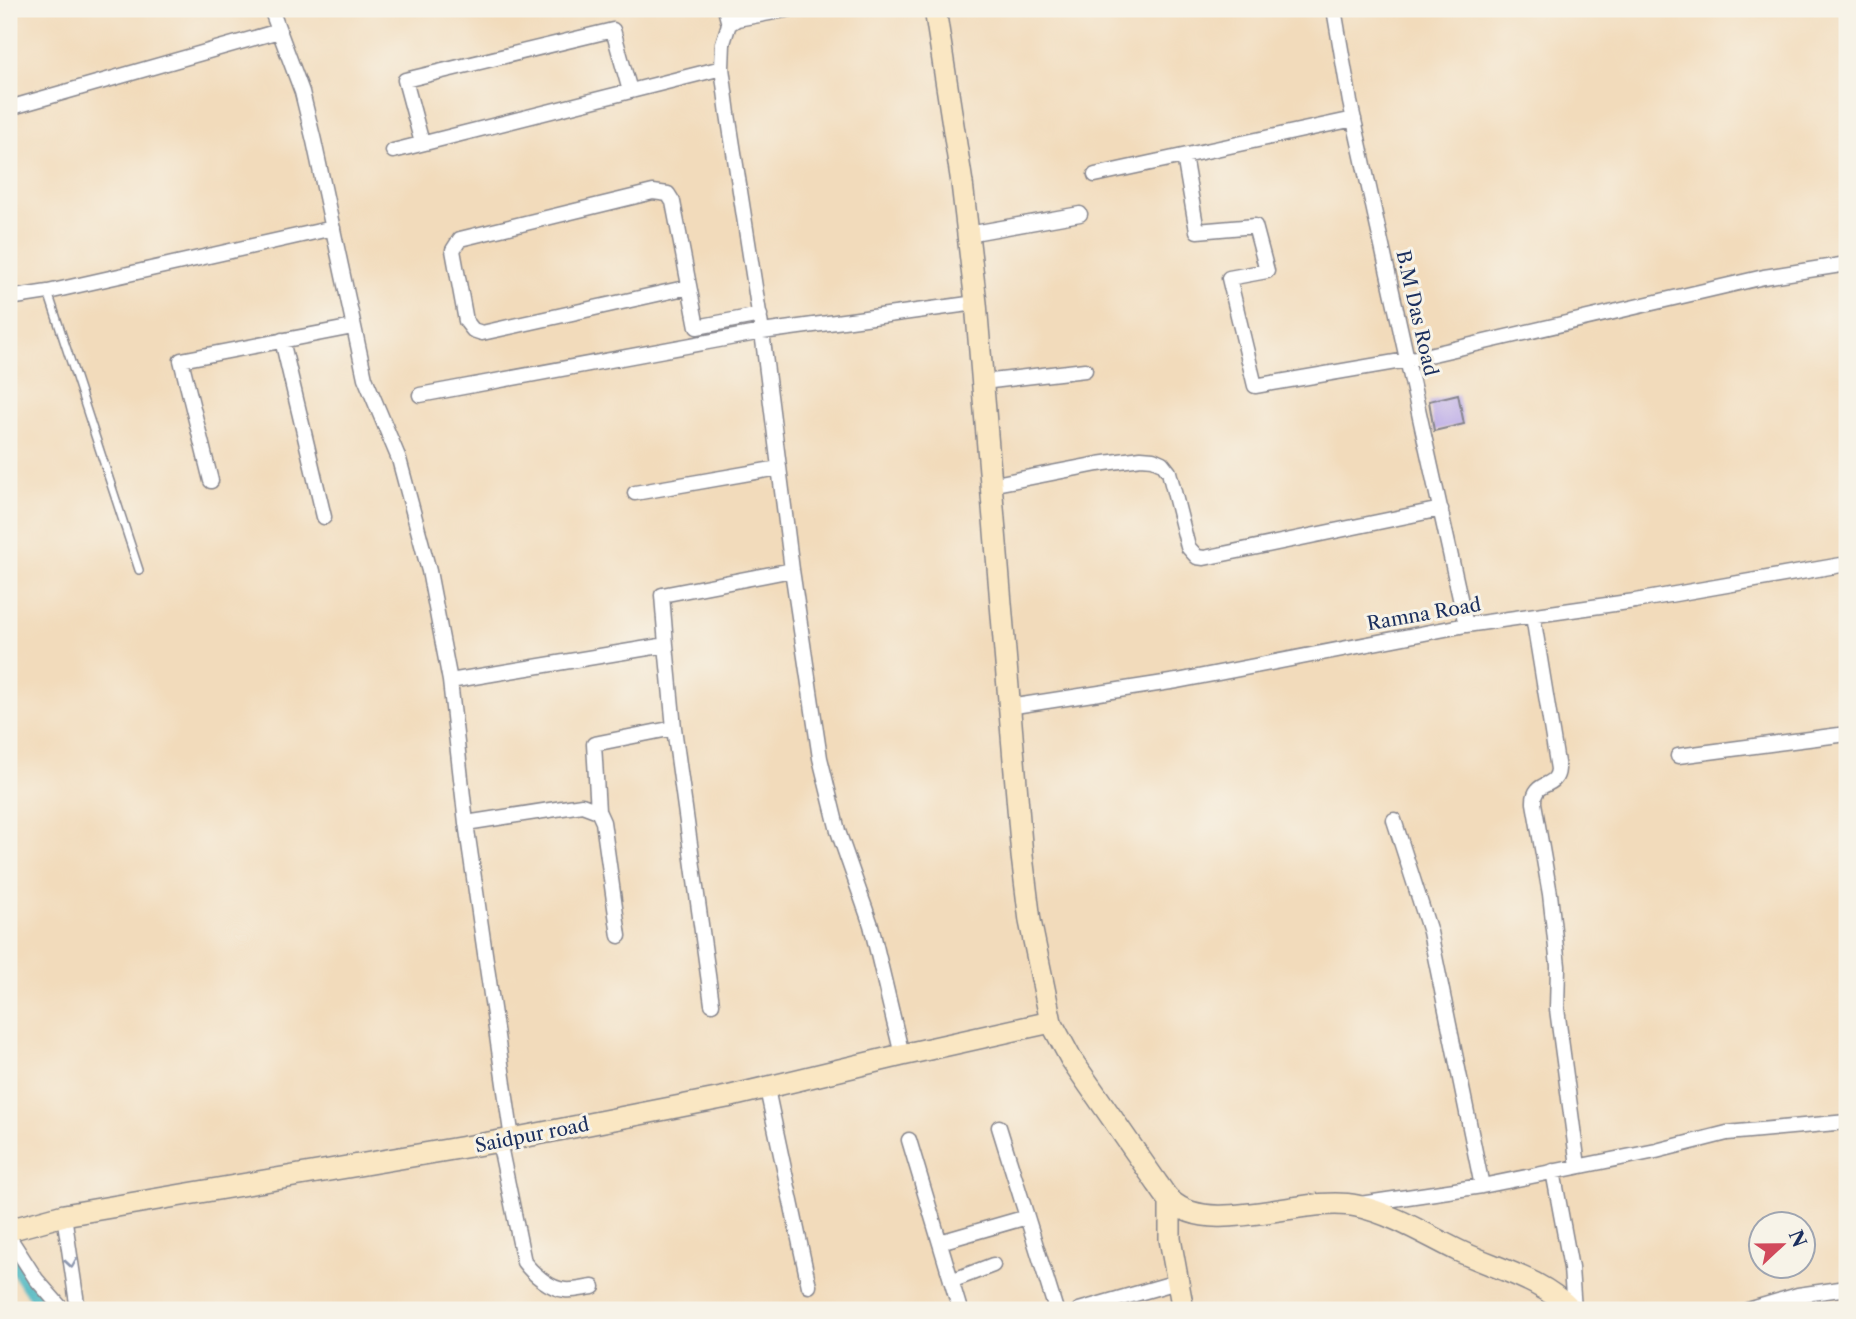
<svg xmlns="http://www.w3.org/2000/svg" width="1856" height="1319" viewBox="0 0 1856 1319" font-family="'Libre Caslon Text',serif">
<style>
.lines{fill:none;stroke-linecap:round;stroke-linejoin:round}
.canal{stroke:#46b5c0;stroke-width:19}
.building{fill:#b09ee8}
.lane-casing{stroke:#86858c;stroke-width:10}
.street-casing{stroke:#86858c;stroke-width:17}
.secondary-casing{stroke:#86858c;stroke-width:24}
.lane{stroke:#fff;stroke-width:7}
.street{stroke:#fff;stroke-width:14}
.secondary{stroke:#fae7c3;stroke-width:21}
.oneway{stroke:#8d97ae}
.labels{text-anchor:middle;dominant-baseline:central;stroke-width:6;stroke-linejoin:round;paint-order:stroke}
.street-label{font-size:19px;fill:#1b2f5e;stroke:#f7f3e8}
</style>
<rect width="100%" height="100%" fill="#f7f3e8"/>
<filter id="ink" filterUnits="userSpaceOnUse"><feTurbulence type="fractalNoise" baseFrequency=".0143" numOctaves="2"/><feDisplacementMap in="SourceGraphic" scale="14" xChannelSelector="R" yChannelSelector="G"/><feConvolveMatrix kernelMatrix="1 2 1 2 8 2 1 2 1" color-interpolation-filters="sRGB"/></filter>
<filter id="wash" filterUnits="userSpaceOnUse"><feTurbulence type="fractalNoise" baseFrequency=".00686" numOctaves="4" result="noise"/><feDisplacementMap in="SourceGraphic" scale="28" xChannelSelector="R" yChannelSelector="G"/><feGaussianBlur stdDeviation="1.57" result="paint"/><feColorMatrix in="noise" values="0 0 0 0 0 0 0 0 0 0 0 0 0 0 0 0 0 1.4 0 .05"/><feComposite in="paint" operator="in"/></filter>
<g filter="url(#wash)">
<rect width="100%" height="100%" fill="#f2dbbb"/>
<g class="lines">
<path class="canal" d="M9,1251L31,1286L52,1310"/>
</g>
<g id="blocks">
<path class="building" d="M1458,394L1464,424L1434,431L1429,401Z"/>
</g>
</g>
<g filter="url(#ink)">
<use href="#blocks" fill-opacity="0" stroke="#86858c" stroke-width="2"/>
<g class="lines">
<g class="lane-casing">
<path id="lane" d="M48,292L139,570"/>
</g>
<g class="street-casing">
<path id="street" d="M271,9L302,92L314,141L365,378L399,459L429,571L450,681L666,645L674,728L712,1004
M725,9L729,24
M791,9L737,19L729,24L723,43L722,68L728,114L762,332L792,570L820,758L838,831L871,925L902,1055
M1334,9L1350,102L1466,625
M9,108L279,31
M422,143L405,80L613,30L630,91
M393,151L722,68
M1184,156L1197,231L1255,226L1267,271L1229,278L1255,386L1407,360L1764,277L1847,264
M1095,175L1354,119
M968,234L1080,214
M689,287L482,333L473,330L466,321L453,250L460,239L653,192L668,194L673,202L697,327L760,315
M9,298L48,292L333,228
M282,340L324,517
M983,382L1085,370
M420,395L762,332L976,303
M211,481L181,360L353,327
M990,485L1098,464L1141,458L1153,459L1162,463L1169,472L1188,547L1197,557L1204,558L1441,509
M635,493L779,468
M1533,616L1558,769C1557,790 1533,779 1534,803L1550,894L1558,966L1557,1009L1578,1166
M666,645L662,595L792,570
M450,681L466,823L512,1139
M1008,707L1177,681L1466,625L1635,601L1847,564
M1678,756L1847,734
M598,811L594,744L674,728
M1394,820L1430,932L1482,1186
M466,823L582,805L598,811L603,822L619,936
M767,1089L809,1286
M999,1127L1056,1310
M909,1140L960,1310
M499,1141L524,1262C532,1273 550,1289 565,1290C574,1291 584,1288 593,1287
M1553,1171L1571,1268L1574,1310
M1360,1204L1482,1186L1656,1151L1727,1133L1847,1122
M64,1215L78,1310
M9,1237L36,1279L63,1310
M940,1242L1027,1217
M951,1281L993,1265
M1079,1310L1177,1282
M1748,1310L1798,1295L1847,1288"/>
</g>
<g class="secondary-casing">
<path id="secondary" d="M935,9L962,183L976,303L1022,856L1030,921L1051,1022L1071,1059L1157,1183C1161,1188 1165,1196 1170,1200C1211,1239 1304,1194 1357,1206C1393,1214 1426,1235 1459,1251C1497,1269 1542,1279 1571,1310
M1170,1200V1239L1183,1310
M9,1230L64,1215L512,1139L727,1097L902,1055L1051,1022"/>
</g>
<use href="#lane" class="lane"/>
<use href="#street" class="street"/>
<use href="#secondary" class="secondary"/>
</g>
<defs><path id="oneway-chevron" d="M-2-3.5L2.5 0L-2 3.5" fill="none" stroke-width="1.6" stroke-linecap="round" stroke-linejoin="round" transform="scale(1.75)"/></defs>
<use class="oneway" href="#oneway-chevron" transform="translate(71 1263) rotate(81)"/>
</g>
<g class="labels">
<g class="street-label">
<text transform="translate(1417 313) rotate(77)">B.M Das Road</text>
<text transform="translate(1424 614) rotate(-10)">Ramna Road</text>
<text transform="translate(532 1135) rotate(-11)">Saidpur road</text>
</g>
</g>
<rect width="1856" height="1319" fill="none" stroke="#f7f3e8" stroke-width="35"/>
<g transform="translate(1782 1245) rotate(68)"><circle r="33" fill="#f7f3e8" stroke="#9fa5b1" stroke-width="2"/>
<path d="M0-5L12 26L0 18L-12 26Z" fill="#d1495b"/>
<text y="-10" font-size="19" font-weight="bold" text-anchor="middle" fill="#1b2f5e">N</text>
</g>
</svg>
